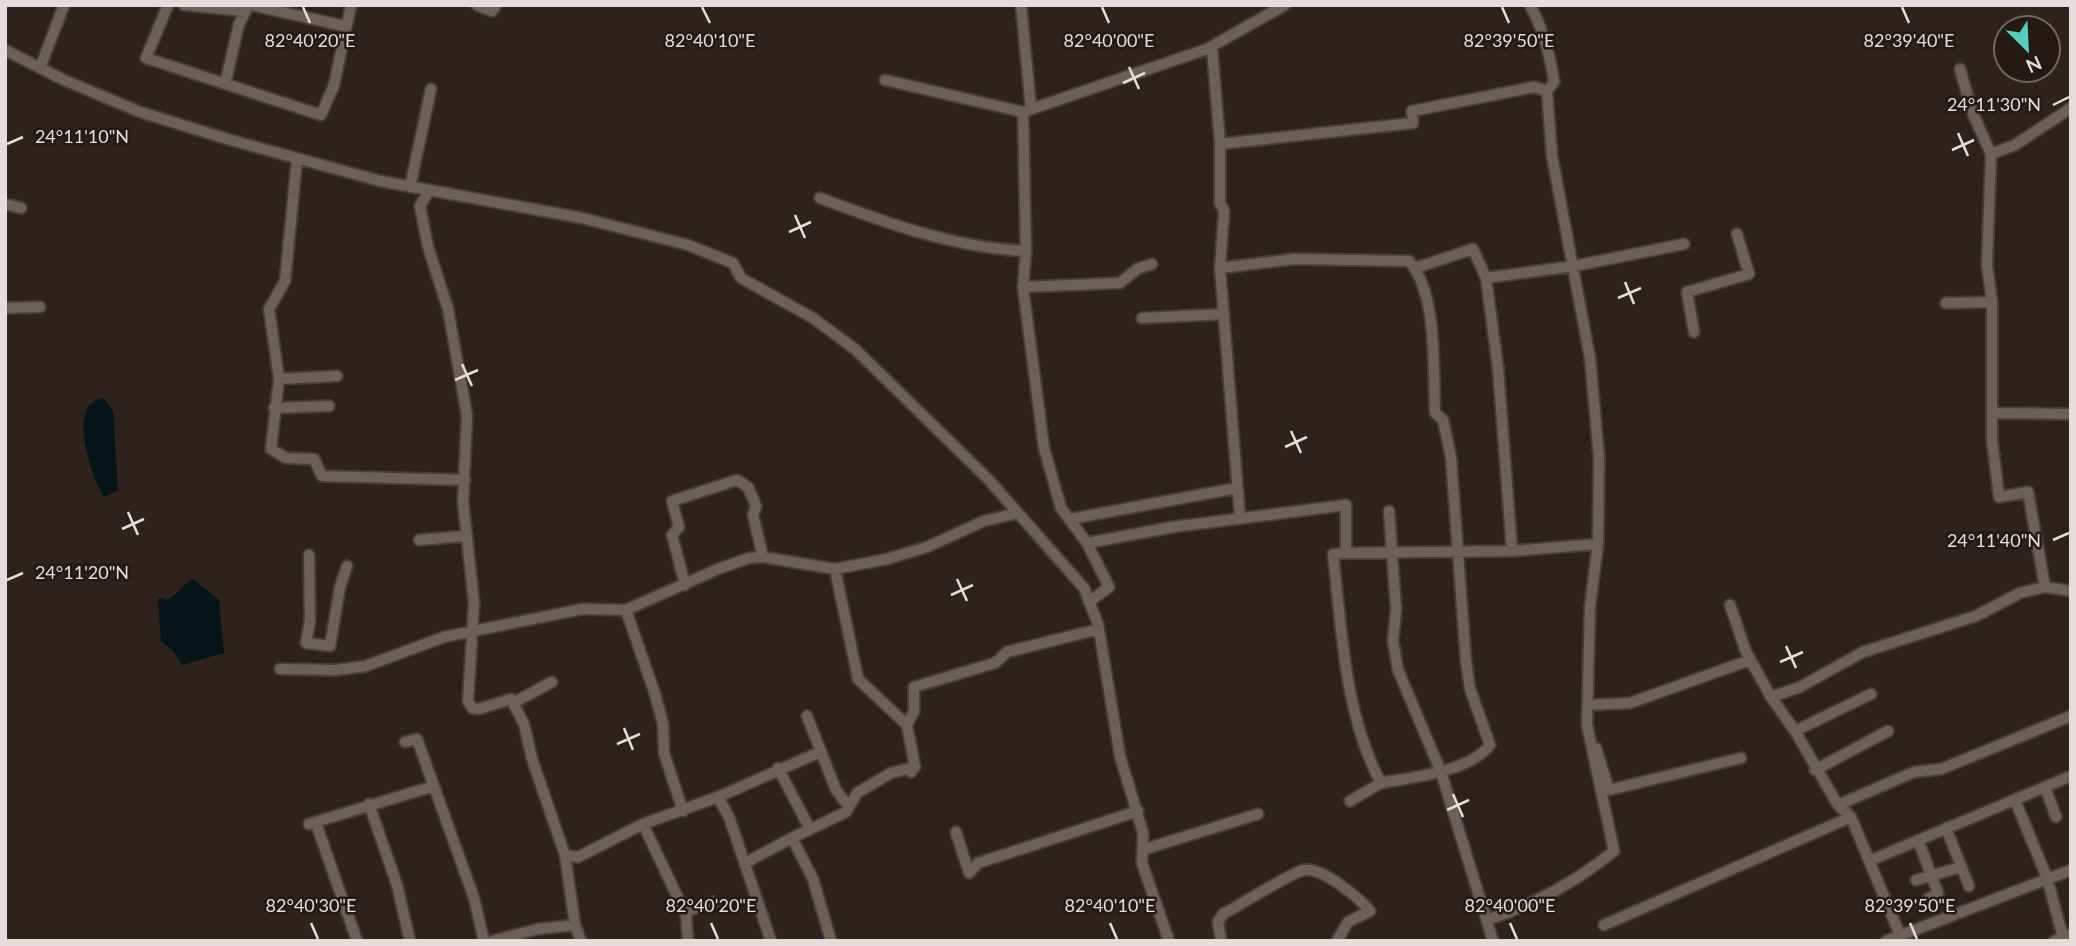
<svg xmlns="http://www.w3.org/2000/svg" width="2076" height="946" viewBox="0 0 2076 946" font-family="Lato,sans-serif">
<style>
.water{fill:#061417}
.lines{fill:none;stroke-linecap:round;stroke-linejoin:round}
.minor-casing{stroke:#483e39;stroke-width:14}
.minor{stroke:#6e6059;stroke-width:10}
.ticks{fill:none;stroke:#e5ddd9;stroke-width:2.5}
.ticks-label{font-size:18px;text-anchor:middle;fill:#e5ddd9;stroke:#241913;stroke-width:5;stroke-linejoin:round;paint-order:stroke}
</style>
<rect width="100%" height="100%" fill="#2e221c"/>
<path class="water" d="M103,398L113,410L118,490L104,497C91,476 66,404 103,398Z
M193,579L219,600L224,653L182,665L174,652L161,641L158,601L159,597L167,600C177,595 182,585 193,579Z"/>
<g class="lines">
<g class="minor-casing">
<path id="minor" d="M168,5L146,58L321,115L334,85L351,5
M184,5L243,11
M251,5L344,26
M477,5L492,11L496,5
M1021,5L1031,109
M1530,5C1543,29 1550,54 1554,82L1547,91
M1212,47L1220,144L1413,123L1412,111L1534,87L1547,91L1552,156L1590,358L1599,457L1598,544L1590,606L1587,725L1614,851C1574,883 1535,904 1487,920
M5,50L64,80L140,112L227,139L380,181L582,218L688,245L733,263L741,278L813,318L856,350L988,479L1084,588L1098,624L1120,756L1143,833L1142,863L1169,941
M40,68L64,5
M1960,69L1973,114L1991,154
M885,80L1023,112L1207,49L1285,5
M225,84L239,24L249,5
M1023,112L1026,251L1023,287L1044,448L1061,508L1087,543L1109,587L1089,602
M1220,144V203L1224,211L1220,268L1240,518
M297,159L285,281L269,309L279,379L271,449L286,458L314,459L322,476L465,480
M410,187L431,89
M429,190L420,206L428,247L448,309L467,416L463,501L474,603L468,701L472,708L479,709L511,699L524,724L532,759L565,855L575,925L581,941
M820,198C886,223 955,248 1026,251
M5,204L21,208
M1415,268L1473,249L1486,278
M1023,287L1120,283L1137,269L1152,264
M1946,303L1992,302
M5,308L40,307
M1142,318L1224,314
M1694,332L1687,292L1749,274L1737,234
M279,379L337,376
M274,408L329,406
M1993,413L2071,414
M1389,511L1396,609L1393,641L1398,670L1441,772L1493,941
M1070,519L1237,488
M419,540L466,536
M1087,543L1173,527L1346,505V553L1333,554C1342,630 1344,714 1381,783C1413,777 1469,772 1490,745L1470,689L1466,662L1451,457L1443,420L1435,413C1433,371 1438,293 1409,261L1294,259L1220,268
M1512,551L1498,368L1486,278L1574,266L1684,244
M1346,553L1512,551L1598,544
M309,555L310,621L306,643L330,646L340,587L347,566
M835,569L858,679L907,725
M685,585L672,535L679,527L672,501L737,480L748,487L756,506L753,515L763,557
M2045,587L2028,492L1999,497L1992,439V302L1987,265L1991,154L2015,145L2071,108
M1730,605L1746,652L1771,697L1795,731L1838,805L1851,817L1900,935
M626,610L655,694L663,724L664,753L683,811
M280,669L336,670L366,666L444,637L582,609L626,610L718,569L749,558L763,557L835,569L887,559L927,547L984,521L1017,513
M1771,697L1800,687L1863,652L1976,616L2020,593L2045,587L2071,591
M513,703L552,682
M1588,705L1630,703L1750,660
M807,716L836,790L849,807
M1795,731L1871,694
M405,742L417,739L474,898L484,941
M1596,748L1609,790L1741,758
M778,768L810,829
M1815,770L1888,731
M911,772L915,767L907,725L914,711V687L995,663L1007,652L1099,629
M2045,787L2056,817
M718,797L729,817L771,941
M2015,800L2047,878L2064,941
M1350,801L1381,783
M369,804L397,885L410,941
M1838,805L1914,772L1941,769L2071,716
M316,823L357,941
M309,824L434,786
M643,824L686,915
M1946,828L1969,886
M956,832L969,873L978,863L1138,811
M1918,840L1938,893L1928,899
M1145,849L1258,814
M565,855L578,857L643,824L718,797L820,752
M1869,861L2071,776
M745,863L792,838
M1916,880L1961,867
M1604,925L1851,817
M492,941L538,929L575,925
M688,941L686,915L690,910L714,902
M831,941L813,879L792,838L846,812L857,793L891,773L915,767
M1221,941L1218,922L1223,914C1239,906 1290,873 1304,870C1322,867 1358,897 1370,911L1348,922L1337,941
M1886,941L2071,870
M2054,941L2071,934"/>
</g>
<use href="#minor" class="minor"/>
</g>
<path class="ticks" d="M303,7L310,23M702,7L710,23M1102,7L1109,23M1502,7L1509,23M1902,7L1909,23M1129,67L1139,89M1123,83L1145,73M2053,105L2069,97M1958,133L1968,156M7,144L23,137M1952,150L1974,140M795,215L805,238M789,232L811,222M1625,282L1634,304M1618,298L1641,288M462,364L472,386M455,380L478,370M1291,431L1301,453M1285,447L1307,437M128,512L138,535M122,529L144,519M2053,540L2069,533M957,579L967,601M7,580L23,573M951,595L973,585M1786,646L1796,668M1780,662L1803,652M624,728L633,750M617,744L640,734M1453,794L1463,817M1447,810L1469,800M311,923L318,939M711,923L718,939M1110,923L1117,939M1510,923L1517,939M1910,923L1917,939"/>
<g class="ticks-label">
<text x="310" y="47">82°40'20"E</text>
<text x="710" y="47">82°40'10"E</text>
<text x="1109" y="47">82°40'00"E</text>
<text x="1509" y="47">82°39'50"E</text>
<text x="1909" y="47">82°39'40"E</text>
<text x="1994" y="111">24°11'30"N</text>
<text x="82" y="143">24°11'10"N</text>
<text x="1994" y="547">24°11'40"N</text>
<text x="82" y="579">24°11'20"N</text>
<text x="311" y="912">82°40'30"E</text>
<text x="711" y="912">82°40'20"E</text>
<text x="1110" y="912">82°40'10"E</text>
<text x="1510" y="912">82°40'00"E</text>
<text x="1910" y="912">82°39'50"E</text>
</g>
<rect width="2076" height="946" fill="none" stroke="#e5ddd9" stroke-width="14"/>
<g transform="translate(2027 49) rotate(156)"><circle r="33" fill="#241913" stroke="#716762" stroke-width="2"/>
<path d="M0-5L12 26L0 18L-12 26Z" fill="#58cebf"/>
<text y="-10" font-size="19" font-weight="bold" text-anchor="middle" fill="#e5ddd9">N</text>
</g>
</svg>
